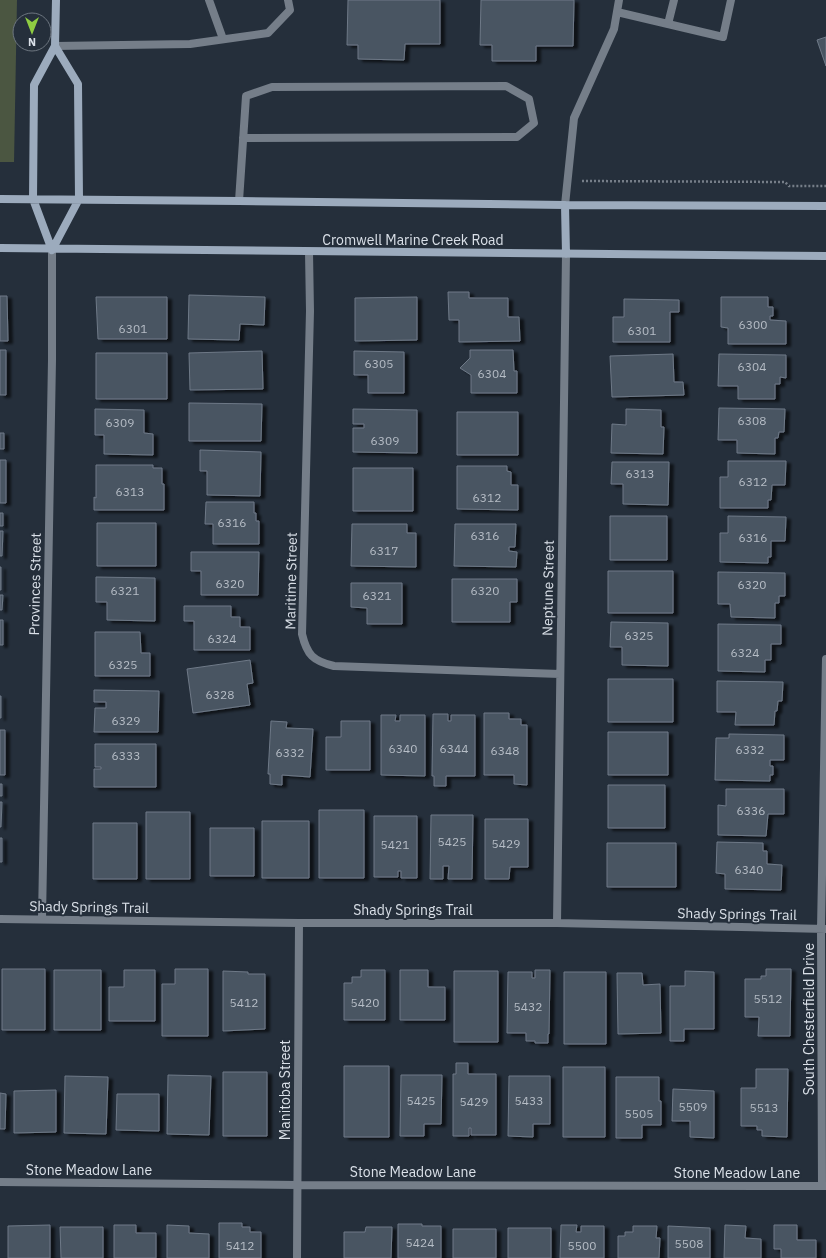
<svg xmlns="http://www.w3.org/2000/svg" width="826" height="1258" viewBox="0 0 826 1258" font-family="'IBM Plex Sans',sans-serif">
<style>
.green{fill:#4b5641}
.building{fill:#4a5562;stroke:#6e7987;filter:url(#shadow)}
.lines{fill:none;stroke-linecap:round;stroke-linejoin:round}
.path{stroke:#767e88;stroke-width:2.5;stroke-dasharray:2 2;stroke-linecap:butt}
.lane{stroke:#757e89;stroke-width:8}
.street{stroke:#757e89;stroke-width:8}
.secondary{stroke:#9cabbd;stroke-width:8}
.labels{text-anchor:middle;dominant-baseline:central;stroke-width:4;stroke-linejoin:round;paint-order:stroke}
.number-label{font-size:12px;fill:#b6bdc6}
.street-label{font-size:14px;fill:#dae0e8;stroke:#252f3b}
</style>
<defs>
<filter id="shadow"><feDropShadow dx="4.5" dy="2.5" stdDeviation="1" flood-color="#0009"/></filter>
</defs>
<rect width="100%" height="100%" fill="#252f3b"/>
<path class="green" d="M0,0H17L14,162H0Z"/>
<path class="building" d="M348,0H440V44H405L404,60L358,59V45H347Z
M481,0H574L573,46H536V61H492V45H480Z
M826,37V66L817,40Z
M448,292H469V298H508V317H519L520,341L459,342V320H449Z
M189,295L265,297L264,325L240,324L239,340L188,339Z
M0,296H7L8,341H0Z
M96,297H167V339H98Z
M417,297V340L355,341V298Z
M721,297H768V307H773V316H770V320L786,321V344H728V328L721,327Z
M624,299L679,300V312H670V342H613V317H624Z
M0,350H6V395H0Z
M470,350H513L514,371H517V393H471V375L460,368L470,358Z
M262,351L263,389L190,390L189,353Z
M354,351L404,352V393H368V375H354Z
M96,353H167V399H96Z
M673,354L674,382H683L684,395L612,397L610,356Z
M719,354L786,355V378L780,377V384H775V399H738V386H718Z
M189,403L262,404L261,441H189Z
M719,408L785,409L784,432H779L778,438H775V454L737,453V440H718Z
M95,409L144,410V433L153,434V455L104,454V435H95Z
M353,409L417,410V453L353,452V428H364V424H353Z
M626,409L661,410V427H664L663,454L611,453L612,424L626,425Z
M457,412H518V455H457Z
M0,433H4V449H0Z
M200,450L261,452L260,496L207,495V471H200Z
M0,460H6V503H0Z
M728,461H786L785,485H772L771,500H768V508H720V477H728Z
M612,462H669L668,505L623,504V484H611Z
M96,465H153V468H162V484H164V510H94V497L96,498Z
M457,466H507V471L511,472V485H518V510L457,509Z
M353,468H413V511H353Z
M206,502H254V513H256V521H259V544H213V524H205Z
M0,513H3V526H0Z
M610,516H667V560H610Z
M728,516L786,517L785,541H771V557H768V563L720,562V533H728Z
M97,523H156V566H97Z
M352,524H407V533H416V567L351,566Z
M455,524H516L515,547H509V551L517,552L516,567L454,566Z
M0,531H3L2,556H0Z
M191,552H259L258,595H201V571H191Z
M0,567H1V590H0Z
M608,571H673V613H608Z
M718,572L785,573V596H779V603H775V618L731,617L730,604H718Z
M96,577L155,578V621L107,620V602H96Z
M452,579H517V602H510V622H452Z
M351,583H402V624H367V608L351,607Z
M0,595H3L2,610H0Z
M184,606H231V617H240V627H250V650H194V621H184Z
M0,620H3V645H0Z
M611,622L668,623V666L622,665V647H610Z
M718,624L781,625V644H771V660H765V672L718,671Z
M95,632H140L141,653H150V676H95Z
M250,660L253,683L247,684L250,705L193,713L187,669Z
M608,679H673V722H608Z
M717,681L783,682L782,701H778L777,711H775L774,725H735L736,712H717Z
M94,690L159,691L158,732H94L95,708H106V702H94Z
M0,696H1V718H0Z
M484,713H509V719H521V725H527V785L514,784V775H484Z
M433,714H448V721H451V715H475V776H446V786H434V776H432Z
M381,715H396L395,721H400V715H425V776L381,775Z
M271,721L287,722L286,728L313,729L310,777L282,775V785L270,784V774H268Z
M341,721H370V770H326V737H341Z
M0,730H5V775H0Z
M608,732H668V775H608Z
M729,734L784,735V760H770V766H773V775H770V781L715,780L716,738H729Z
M95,744H156V787H94V769H101V767H95Z
M0,784H2V796H0Z
M608,785H665V828H608Z
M726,789H784V814H768L766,836L718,835V805L726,806Z
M0,802H2L1,827H0Z
M319,810H364V878H319Z
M146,812H190V879H146Z
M431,815H473L472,879H448L449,866H443V879H430Z
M374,816H417V878H401V871H398V877H374Z
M485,819H528V867H510L509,879H485Z
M262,821H309V878H262Z
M93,823H137V879H93Z
M210,828H254V876H210Z
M0,838H2V862H0Z
M717,842L763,843V851H767V864L782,865L781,890L725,889V874L716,873Z
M607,843H676V887H607Z
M2,969H45V1030H2Z
M175,969H208V1036H162V984H175Z
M766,969H791L790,1036H758L759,1017H745V979H761V976H766Z
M54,970H101V1030H54Z
M124,970H155V1021H109V987H124Z
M361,970H385V1020H344V983H352V977H361Z
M400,970H428V987H445V1020H400Z
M535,970H550L549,1034H548V1043H535V1041H526V1033H507L508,972H532V978H535Z
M223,971L248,972V974H265V1029L223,1031Z
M454,971H498V1042H454Z
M685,971L714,972V1029H684V1041H670V986H685Z
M564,972H606V1044H564Z
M617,973H642L643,985L660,984L661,1033L618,1034Z
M456,1063H468V1074H496V1135H471V1128H469V1136H453V1074H456Z
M344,1066H389V1137H344Z
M563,1067H605V1137H563Z
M756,1069H788L787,1137L762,1136V1130H757V1126H741V1088H756Z
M223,1072H267V1136H223Z
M168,1075L211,1076L209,1135L167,1134Z
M401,1075H442L441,1124H424V1136H400Z
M65,1076L108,1077L106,1134L64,1133Z
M509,1076H550V1124H533V1137L508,1136Z
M616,1077H659V1101H661V1125H642V1138H616Z
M673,1089L714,1091V1138L690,1137V1121H672Z
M56,1090V1132L14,1133V1091Z
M0,1093L6,1094L5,1129H0Z
M117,1094H159V1131L116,1130Z
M219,1223H242V1227H250V1232H261V1258H219Z
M398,1224H422V1226H441V1258H398Z
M50,1225V1258H8V1226Z
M114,1225H136V1233H156V1258H114Z
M167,1225L189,1226V1233L209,1234V1258H167Z
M561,1225H577L576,1232H581V1226H604V1258H560Z
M725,1225L746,1226L745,1238L761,1239V1258H724Z
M774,1225H797V1240H816V1258H781V1249H774Z
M633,1226H657L656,1238H660L659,1258H618V1236H625V1232H633Z
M668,1226L710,1228V1258H668Z
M60,1227H103V1258H61Z
M366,1227H392L391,1258H344V1232H365Z
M508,1228H551V1258H508Z
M453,1229H496V1258H453Z"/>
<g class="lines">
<path class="path" d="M582,181L785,182L789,186H826"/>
<path class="lane" d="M209,0L223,39
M617,12L723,37L731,0
M668,24L674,0
M55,46L190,44L268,33L290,10L288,0
M239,201L246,96L272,87L506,86L529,99L534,123L517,137L243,138
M565,205L574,118L614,29L619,0"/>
<path class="street" d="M309,252L310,311L302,634C307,655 313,661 334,666L560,674
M0,919L299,923H557L826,929
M42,919L52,360V250
M557,923L566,254
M0,1182L297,1185L826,1186
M822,1186L821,929L826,659
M297,1258L299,923"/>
<path class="secondary" d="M0,199L239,201L565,205L826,206
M565,205L566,254
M0,248L826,256
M52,250L33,199L34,85L55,46L56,0
M52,250L79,199L78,84L55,46"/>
</g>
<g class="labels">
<g class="number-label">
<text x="753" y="324">6300</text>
<text x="133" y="328">6301</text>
<text x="642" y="330">6301</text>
<text x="379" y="363">6305</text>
<text x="752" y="366">6304</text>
<text x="492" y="373">6304</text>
<text x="752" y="420">6308</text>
<text x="120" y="422">6309</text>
<text x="385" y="440">6309</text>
<text x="640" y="473">6313</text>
<text x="753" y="481">6312</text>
<text x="130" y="491">6313</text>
<text x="487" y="497">6312</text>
<text x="232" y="522">6316</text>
<text x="485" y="535">6316</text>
<text x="753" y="537">6316</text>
<text x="384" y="550">6317</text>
<text x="230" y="583">6320</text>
<text x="752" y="584">6320</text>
<text x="125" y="590">6321</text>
<text x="485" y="590">6320</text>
<text x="377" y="595">6321</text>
<text x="639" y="635">6325</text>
<text x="222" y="638">6324</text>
<text x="745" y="652">6324</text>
<text x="123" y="664">6325</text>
<text x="220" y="694">6328</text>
<text x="126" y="720">6329</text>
<text x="403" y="748">6340</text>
<text x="454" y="748">6344</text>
<text x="750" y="749">6332</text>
<text x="505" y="750">6348</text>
<text x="290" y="752">6332</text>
<text x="126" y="755">6333</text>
<text x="751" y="810">6336</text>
<text x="452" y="841">5425</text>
<text x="506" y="843">5429</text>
<text x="395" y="844">5421</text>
<text x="749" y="869">6340</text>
<text x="768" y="998">5512</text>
<text x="244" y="1002">5412</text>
<text x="365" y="1002">5420</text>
<text x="528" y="1006">5432</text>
<text x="421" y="1100">5425</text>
<text x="529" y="1100">5433</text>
<text x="474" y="1101">5429</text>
<text x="693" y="1106">5509</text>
<text x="764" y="1107">5513</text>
<text x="639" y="1113">5505</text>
<text x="420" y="1242">5424</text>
<text x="689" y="1243">5508</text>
<text x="240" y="1245">5412</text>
<text x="582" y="1245">5500</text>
</g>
<g class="street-label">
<text x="413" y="240">Cromwell Marine Creek Road</text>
<text transform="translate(291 581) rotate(-89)">Maritime Street</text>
<text transform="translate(35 584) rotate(-89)">Provinces Street</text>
<text transform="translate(548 588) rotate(-89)">Neptune Street</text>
<text transform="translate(89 907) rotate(1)">Shady Springs Trail</text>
<text x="413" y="910">Shady Springs Trail</text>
<text transform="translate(737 914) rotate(1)">Shady Springs Trail</text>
<text transform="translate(809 1019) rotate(-90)">South Chesterfield Drive</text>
<text transform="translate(285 1090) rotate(-90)">Manitoba Street</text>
<text x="89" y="1170">Stone Meadow Lane</text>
<text x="413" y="1172">Stone Meadow Lane</text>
<text x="737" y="1173">Stone Meadow Lane</text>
</g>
</g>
<g transform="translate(32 32) rotate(180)"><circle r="19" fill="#252f3b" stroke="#6d7680"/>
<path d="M0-3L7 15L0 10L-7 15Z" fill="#8fcd42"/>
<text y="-6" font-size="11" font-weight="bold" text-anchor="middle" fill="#dae0e8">N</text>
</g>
</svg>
